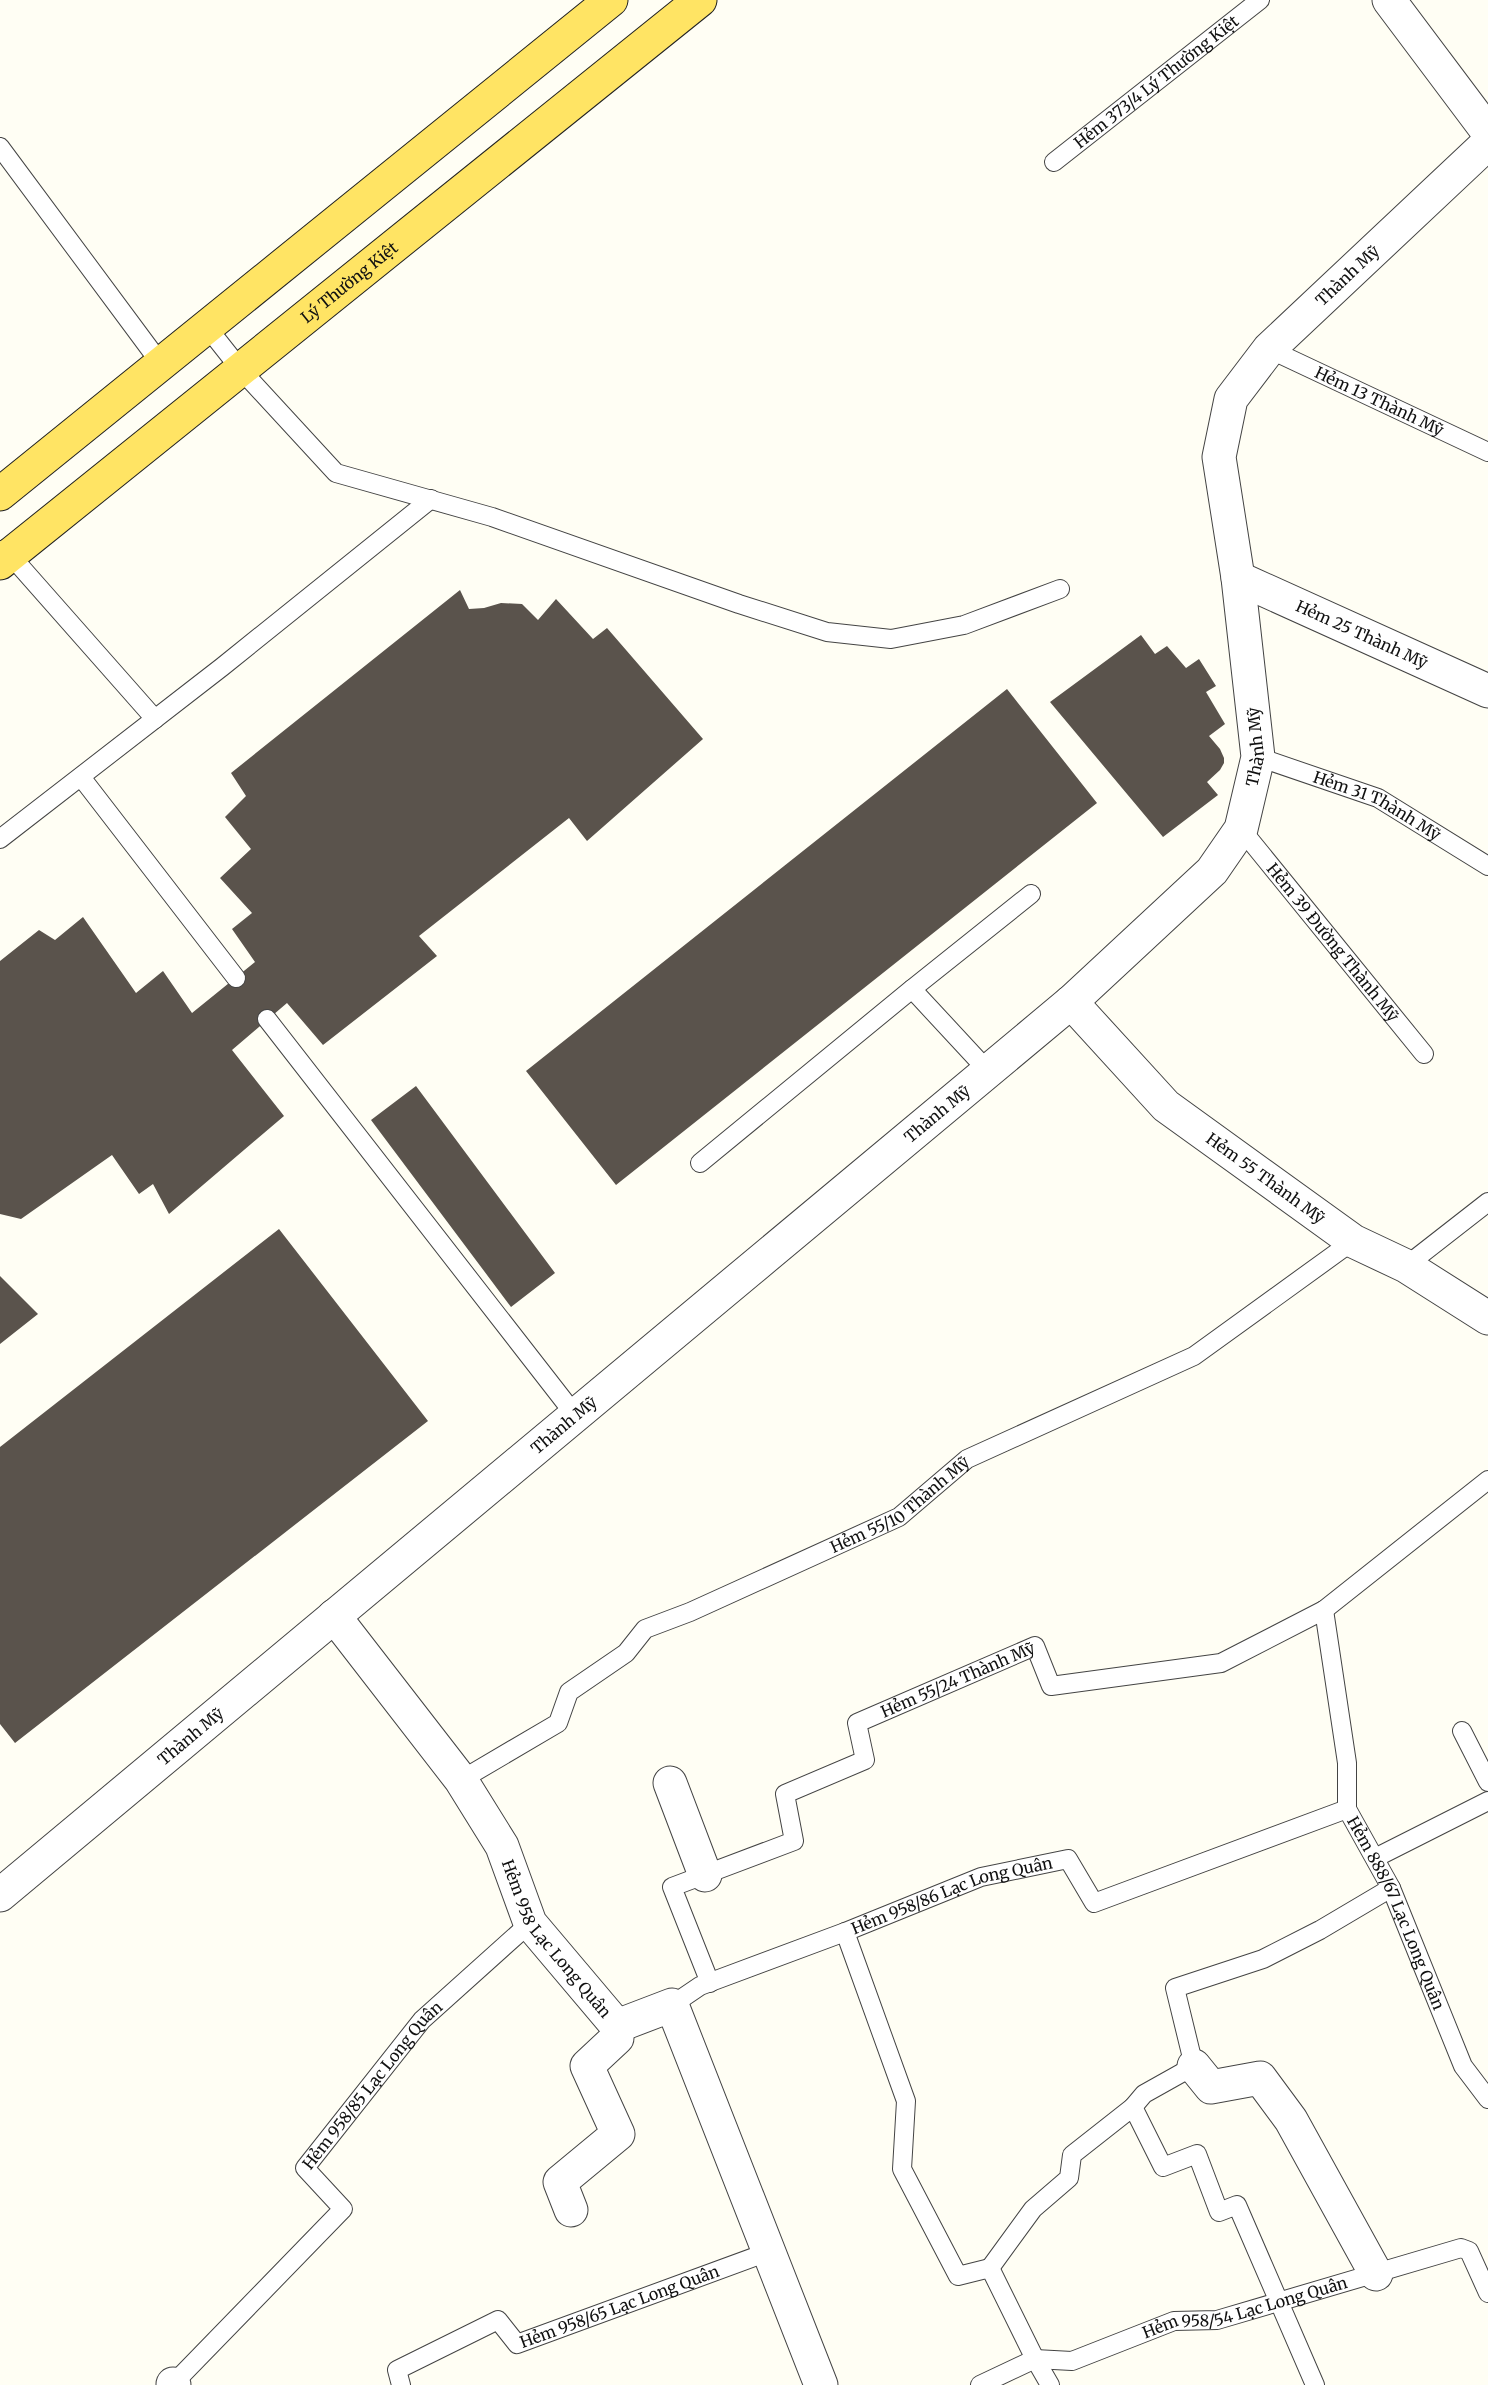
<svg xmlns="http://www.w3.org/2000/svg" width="1488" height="2385" viewBox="0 0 1488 2385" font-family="Merriweather,serif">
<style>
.building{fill:#5a534c}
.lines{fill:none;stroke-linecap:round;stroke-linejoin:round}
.service-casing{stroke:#444;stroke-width:20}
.minor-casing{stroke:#444;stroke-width:35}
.primary-casing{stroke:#222;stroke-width:35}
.service{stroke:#fff;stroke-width:18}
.minor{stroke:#fff;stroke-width:33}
.primary{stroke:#ffe464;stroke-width:33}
.labels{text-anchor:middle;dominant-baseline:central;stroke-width:6;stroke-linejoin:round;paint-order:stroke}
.street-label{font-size:16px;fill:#111;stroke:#fff}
</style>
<rect width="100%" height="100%" fill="#fffef4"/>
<path class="building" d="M460,590L469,609L484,608L501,603L522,604L538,620L556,599L593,639L607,628L703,739L587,841L569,818L419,936L437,956L323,1045L287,1003L232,1050L284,1116L169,1214L153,1184L139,1194L112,1155L21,1219L0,1214V961L39,930L55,940L83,917L136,993L163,971L192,1013L255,962L232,929L252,913L220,878L251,849L225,817L246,796L231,773Z
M1141,635L1155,654L1167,646L1186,668L1199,659L1216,686L1206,692L1225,724L1209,736L1220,749L1224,758V763L1220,770L1207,782L1218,795L1163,837L1050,702Z
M1007,689L1097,803L616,1185L526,1071Z
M416,1086L555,1273L511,1307L371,1120Z
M279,1229L428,1421L15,1743L0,1724V1447Z
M0,1276L38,1314L0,1344Z"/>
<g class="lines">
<g class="service-casing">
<g id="service">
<path d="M0,147L161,364"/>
<path id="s1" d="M1054,162L1260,0"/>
<path d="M207,327L241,370L336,473L492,517L739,604L827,632L891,639L964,625L1060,589"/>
<path id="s2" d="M1269,349L1488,452"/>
<path d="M5,549L155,719"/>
<path id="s3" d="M1258,757L1378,798L1488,866"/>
<path d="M81,777L236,978"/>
<path id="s4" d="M1241,829L1424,1054"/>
<path d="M0,839L222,667L431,499"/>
<path d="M912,989L1031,894"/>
<path d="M267,1019L575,1415"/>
<path d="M700,1163L912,989L988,1071"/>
<path d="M1406,1266L1488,1202"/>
<path id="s5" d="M1324,1610L1347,1763V1809L1391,1888L1463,2066L1488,2099"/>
<path d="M1462,1731L1488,1782"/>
<path id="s6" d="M461,1780L558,1723L569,1692L626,1653L645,1629L690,1612L899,1517L967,1459L1194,1356L1353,1241"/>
<path d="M1375,1858L1488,1801"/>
<path d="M845,1932L906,2101L902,2169L958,2276L990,2268L1035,2359L1050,2385"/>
<path id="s7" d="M710,1983L672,1887L794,1841L785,1794L865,1760L857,1723L1035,1646L1051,1686L1221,1663L1324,1610L1488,1480"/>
<path id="s8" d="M672,2005L700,1986L845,1932L981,1877L1068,1859L1094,1903L1347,1809"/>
<path d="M1133,2107L1144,2094L1194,2066L1175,1988L1263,1959L1320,1930L1391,1888"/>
<path d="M990,2268L1033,2209L1069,2178L1072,2155L1133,2107L1163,2167L1197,2154L1219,2212L1237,2205L1315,2385"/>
<path id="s9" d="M172,2385L343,2209L305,2168L422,2020L530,1923"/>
<path id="s10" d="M401,2385L397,2370L498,2320L517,2344L768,2252"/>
<path id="s11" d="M980,2385L1035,2359L1072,2361L1174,2321L1217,2320L1461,2248L1469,2251L1488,2293"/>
</g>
</g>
<g class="minor-casing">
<g id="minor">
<path d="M1389,0L1488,132"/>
<path id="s12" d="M1238,578L1488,691"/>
<path id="s13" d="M1071,1002L1166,1106L1353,1241L1406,1266L1488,1318"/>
<path id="s14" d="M334,1616L461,1780L502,1846L530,1923L617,2026L672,2005L821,2385"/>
<path d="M670,1783L705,1875"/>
<path id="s15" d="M0,1895L1071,1002L1212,871L1241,829L1258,757L1238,578L1219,457L1231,399L1269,349L1488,143"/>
<path d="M1194,2066L1211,2087L1260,2078L1291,2120L1376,2274"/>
<path d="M571,2210L560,2182L618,2134L587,2066L617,2038V2026"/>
<path d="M173,2384L174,2385"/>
</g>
</g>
<g class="primary-casing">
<g id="primary">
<path d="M0,494L611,0"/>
<path id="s16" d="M0,563L700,0"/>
</g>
</g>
<use href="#service" class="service"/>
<use href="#minor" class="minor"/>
<use href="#primary" class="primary"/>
</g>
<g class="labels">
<g class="street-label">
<text stroke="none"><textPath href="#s1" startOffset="130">Hẻm 373/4 Lý Thường Kiệt</textPath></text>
<text stroke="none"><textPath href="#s15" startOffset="2244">Thành Mỹ</textPath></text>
<text stroke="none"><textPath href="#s16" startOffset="448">Lý Thường Kiệt</textPath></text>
<text stroke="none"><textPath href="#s2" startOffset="122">Hẻm 13 Thành Mỹ</textPath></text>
<text stroke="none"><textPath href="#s12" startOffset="136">Hẻm 25 Thành Mỹ</textPath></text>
<text stroke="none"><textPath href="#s15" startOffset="1722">Thành Mỹ</textPath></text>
<text stroke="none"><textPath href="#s3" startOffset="129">Hẻm 31 Thành Mỹ</textPath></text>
<text stroke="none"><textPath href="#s4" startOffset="146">Hẻm 39 Đường Thành Mỹ</textPath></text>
<text stroke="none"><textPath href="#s15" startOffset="1220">Thành Mỹ</textPath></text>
<text stroke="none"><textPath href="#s13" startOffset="264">Hẻm 55 Thành Mỹ</textPath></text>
<text stroke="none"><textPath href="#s15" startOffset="734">Thành Mỹ</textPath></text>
<text stroke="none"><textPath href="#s6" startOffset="530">Hẻm 55/10 Thành Mỹ</textPath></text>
<text stroke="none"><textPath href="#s7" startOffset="516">Hẻm 55/24 Thành Mỹ</textPath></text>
<text stroke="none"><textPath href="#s15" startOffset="248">Thành Mỹ</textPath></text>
<text stroke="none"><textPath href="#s8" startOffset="302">Hẻm 958/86 Lạc Long Quân</textPath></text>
<text stroke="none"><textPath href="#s5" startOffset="316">Hẻm 888/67 Lạc Long Quân</textPath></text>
<text stroke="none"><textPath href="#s14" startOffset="394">Hẻm 958 Lạc Long Quân</textPath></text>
<text stroke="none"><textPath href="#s9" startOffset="408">Hẻm 958/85 Lạc Long Quân</textPath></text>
<text stroke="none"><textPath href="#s10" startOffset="268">Hẻm 958/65 Lạc Long Quân</textPath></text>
<text stroke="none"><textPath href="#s11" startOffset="280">Hẻm 958/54 Lạc Long Quân</textPath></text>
</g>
</g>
</svg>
